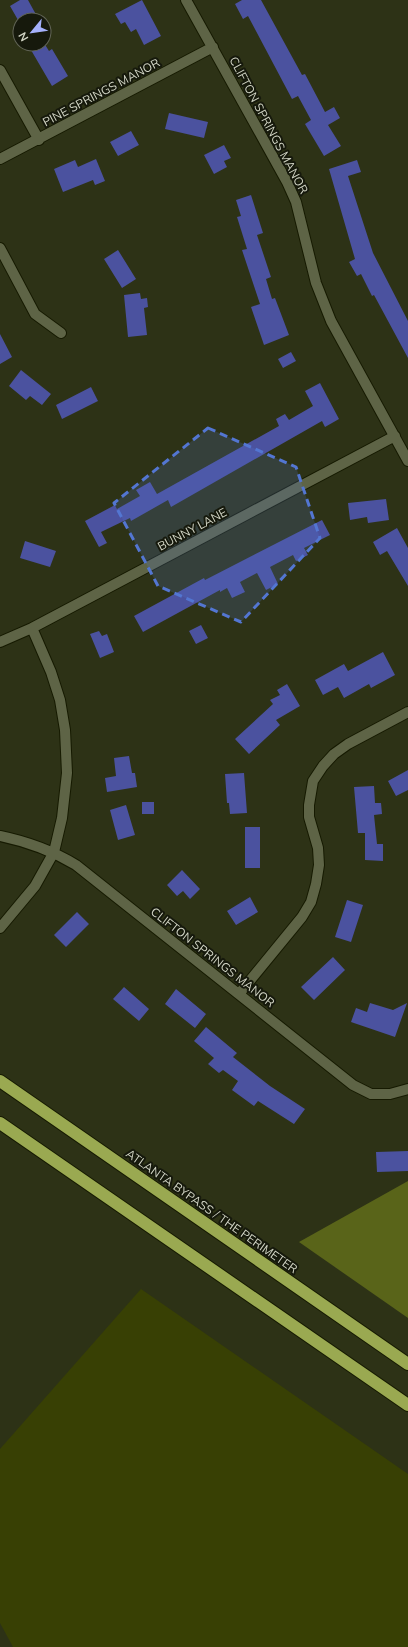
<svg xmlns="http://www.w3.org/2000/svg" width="408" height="1647" viewBox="0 0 408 1647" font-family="Mulish,sans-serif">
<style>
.green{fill:#384004}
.forest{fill:#596419}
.building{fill:#4b529f}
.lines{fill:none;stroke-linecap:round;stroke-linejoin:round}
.minor-casing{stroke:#161a01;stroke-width:12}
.highway-casing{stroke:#161a01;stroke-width:14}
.minor{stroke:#5e6446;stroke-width:10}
.highway{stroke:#9aa951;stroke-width:12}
.marked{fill:#5376d2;fill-opacity:0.2;stroke:#5376d2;stroke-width:3;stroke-dasharray:8 5;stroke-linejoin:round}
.labels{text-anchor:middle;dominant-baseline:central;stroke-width:4;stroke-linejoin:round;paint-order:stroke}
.street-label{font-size:12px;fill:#d2d5c5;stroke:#16190c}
</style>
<rect width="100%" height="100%" fill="#2d3216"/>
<path class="green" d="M141,1289L408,1474V1647H13L0,1623V1449Z"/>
<path class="forest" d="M408,1181V1318L299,1242Z"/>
<path class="building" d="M20,0H28L39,20H18L10,6Z
M142,0L161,36L144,45L136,29L131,32L125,22L121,24L115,14Z
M242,0H261L302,75L305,74L325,112L334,107L340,118L328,125L341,146L324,156L305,124L311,120L298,96L292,99L248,16L243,19L235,4Z
M44,43L49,51L52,49L68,76L52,86L31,50Z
M169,113L208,122L204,138L165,129Z
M131,131L139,145L118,156L110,142Z
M224,145L231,158L224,161L227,167L214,174L204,155Z
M96,159L105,181L95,185L93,180L63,192L54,169L75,160L78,167Z
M357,160L361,172L348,176L373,253L408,321V358L374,295L372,296L361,274L357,276L349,262L355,259L329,169Z
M251,195L263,233L257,235L271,277L266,279L272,299L275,298L289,335L264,345L251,307L260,304L242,250L247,249L237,217L241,216L236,200Z
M118,250L136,279L122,288L104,259Z
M140,293L141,299L147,298L148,307L144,308L147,335L128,337L124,295Z
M0,334L12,357L0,364Z
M291,352L296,361L283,368L278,359Z
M21,370L51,394L42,405L30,396L26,400L9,386Z
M320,383L339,419L325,427L322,421L171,507L168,500L131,521L130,518L101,532L107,543L99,547L85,521L115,505L117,509L140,496L136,490L150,482L157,494L279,426L276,419L285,414L289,420L313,406L305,391Z
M91,387L98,401L62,419L56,405Z
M386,499L389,520L368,523L367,517L350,520L348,503Z
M322,520L330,535L304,548L308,555L296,561L293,555L270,567L278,584L266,590L257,573L240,582L245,592L232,598L227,588L220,592V590L143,632L134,616L204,578L205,580Z
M397,528L408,548V586L387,551L380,555L373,542Z
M25,541L56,551L50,567L20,558Z
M201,625L208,638L196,644L189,631Z
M99,631L102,636L107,634L114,652L100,658L90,634Z
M383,652L395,675L371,688L369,684L344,698L338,687L323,695L315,680L344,664L348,671Z
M287,684L300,706L276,720L280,725L249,754L235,739L273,704L270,700L280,695L277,690Z
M129,756L132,773H135L137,787L107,792L105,778L116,776L114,758Z
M408,770V790L396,796L388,781Z
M244,773L247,813L230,814L229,803H227L225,774Z
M374,786L375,803H381L382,814L374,815L377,844H383V861L365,860V833H358L354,787Z
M142,802H154V814H142Z
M126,805L135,835L118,840L110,810Z
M245,827H260V868H245Z
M182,870L200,889L190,899L183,891L177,896L167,885Z
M250,897L258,912L236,925L227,911Z
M347,900L363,905L351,942L335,937Z
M77,912L89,924L66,947L54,935Z
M333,957L345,970L314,1000L301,987Z
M124,987L149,1009L139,1021L113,999Z
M176,989L206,1014L195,1028L165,1004Z
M370,1003L393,1010L407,1003L395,1037L351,1022L356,1008L367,1012Z
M206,1027L237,1053L233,1057L270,1086L305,1109L294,1124L258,1101L254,1106L232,1090L238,1081L223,1070L219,1073L208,1064L214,1058L194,1041Z
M408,1151V1171L377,1172L376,1152Z"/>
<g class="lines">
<g class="minor-casing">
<path id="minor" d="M186,0L287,182L296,202L316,283L331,321L408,461
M0,70L39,140
M0,159L213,47
M0,248L35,314L61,333
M0,642L32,628L395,436
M0,836C29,842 51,850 76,865L353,1085L371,1094H390L408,1089
M0,928L35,886L54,852L62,818L67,773L65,730L60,700L51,672L32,628
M239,994L302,917L311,902L316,884L319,865L318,848L309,817V805L313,781L323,766L334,754L348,744L408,712"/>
</g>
<g class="highway-casing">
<path id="highway" d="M0,1081L408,1364
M0,1123L408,1405"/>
</g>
<use href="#minor" class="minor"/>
<use href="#highway" class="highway"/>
</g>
<path class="marked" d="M208,428L296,467L320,538L241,622L158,586L114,503Z"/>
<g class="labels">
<g class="street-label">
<text transform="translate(101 92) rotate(-28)">PINE SPRINGS MANOR</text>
<text transform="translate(269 125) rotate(62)">CLIFTON SPRINGS MANOR</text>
<text transform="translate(192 529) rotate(-28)">BUNNY LANE</text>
<text transform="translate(213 957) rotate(38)">CLIFTON SPRINGS MANOR</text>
<text transform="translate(212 1211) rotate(35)">ATLANTA BYPASS / THE PERIMETER</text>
</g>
</g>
<g transform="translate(32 32) rotate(241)"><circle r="19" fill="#16190c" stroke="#616456"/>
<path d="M0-3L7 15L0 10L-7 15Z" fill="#a5b1fc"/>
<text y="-6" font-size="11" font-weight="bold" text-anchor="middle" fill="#d2d5c5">N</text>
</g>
</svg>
